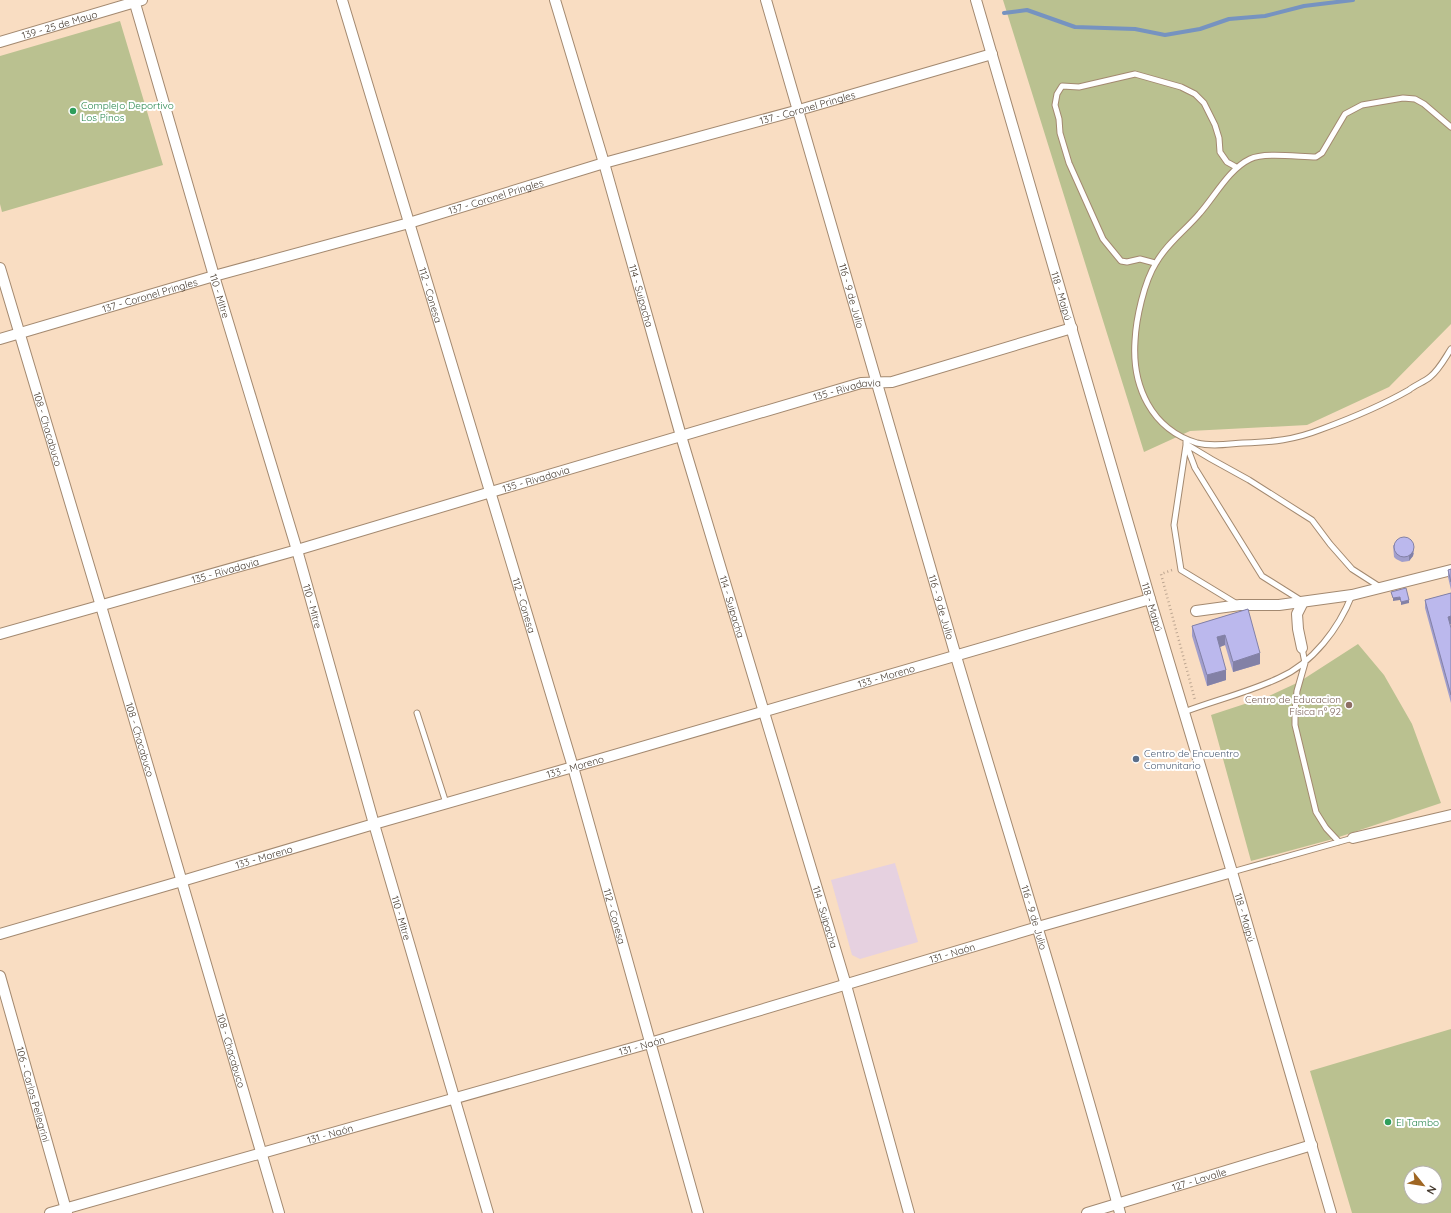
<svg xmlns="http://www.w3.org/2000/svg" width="1451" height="1213" viewBox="0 0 1451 1213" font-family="Quicksand,sans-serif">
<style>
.education{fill:#e6d1e0}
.green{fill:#bac190;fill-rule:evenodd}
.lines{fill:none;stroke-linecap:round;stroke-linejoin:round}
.stream{stroke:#7693c0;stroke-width:4}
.service-casing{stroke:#a38970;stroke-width:7}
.minor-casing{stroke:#a38970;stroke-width:12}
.path{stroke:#bda691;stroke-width:2.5;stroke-dasharray:1 3;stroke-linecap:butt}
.service{stroke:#fff;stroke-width:5}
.minor{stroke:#fff;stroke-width:10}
.wall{fill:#a19ecc}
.shaded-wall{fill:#8381a6}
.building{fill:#bbb8ed;stroke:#8381a6}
.leisure-dot{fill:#2e9e5b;stroke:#fff;stroke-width:1.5}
.education-dot{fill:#8d6e63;stroke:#fff;stroke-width:1.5}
.service-dot{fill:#5c6f8a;stroke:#fff;stroke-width:1.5}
.labels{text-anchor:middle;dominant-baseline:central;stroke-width:4;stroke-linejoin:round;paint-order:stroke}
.street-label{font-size:10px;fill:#463b30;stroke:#fff}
.leisure-label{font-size:10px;fill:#27864d;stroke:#fff;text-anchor:start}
.education-label{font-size:10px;fill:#785e54;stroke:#fff;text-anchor:end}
.service-label{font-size:10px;fill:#4e5e75;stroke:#fff;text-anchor:start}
</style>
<rect width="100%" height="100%" fill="#f9ddc2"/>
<path class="education" d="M895,863L918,942L860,959L852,955L831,880Z"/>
<path class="green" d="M1003,0H1451V324L1389,387L1307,425L1190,431L1144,452Z
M120,21L163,165L2,212L0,204V56Z
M1358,644L1384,675L1412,724L1441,803L1333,839L1251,861L1211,715L1269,696L1299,682Z
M1451,1029V1213H1352L1310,1071ZM1411,1173H1435V1197H1411Z"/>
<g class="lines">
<path class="stream" d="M1004,13L1027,10L1075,27L1135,29L1165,35L1200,29L1229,19L1265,16L1304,6L1353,0"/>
<g class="service-casing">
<path id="service" d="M1451,127L1424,104L1415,99L1403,98L1362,105L1345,114L1322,153L1316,157C1299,157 1264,152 1250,159C1229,169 1215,196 1200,213C1186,230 1167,243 1156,263C1144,282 1136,319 1135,341C1132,386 1151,429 1197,443C1212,447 1228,444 1243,443C1273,442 1294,440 1322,429C1352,418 1381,406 1409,390C1415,385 1424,382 1430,377C1439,370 1445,358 1451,349
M1155,263L1140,259L1127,262L1121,261L1103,239L1069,163L1060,133L1059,119L1055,105L1057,94L1062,86L1079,87L1135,74L1181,87L1195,94L1204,103L1215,125L1219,138L1220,152L1227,162L1236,167
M1186,439V444L1211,459L1249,480L1312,520L1330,544L1352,569L1380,587
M1186,444L1195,468L1262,576L1302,601
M1186,445L1174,525L1181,570L1237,604
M1302,648L1305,663L1297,691L1295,710V725L1316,812L1326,828L1339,842
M1184,712C1216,700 1249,692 1279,678C1313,663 1339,628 1352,595
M417,713L446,803
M1232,872L1353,838"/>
</g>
<g class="minor-casing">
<g id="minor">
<path id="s1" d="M134,0L214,276L297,550L374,824L488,1213"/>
<path id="s2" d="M342,0L573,767L698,1213"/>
<path id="s3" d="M555,0L604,163L681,436L846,985L909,1213"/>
<path id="s4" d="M766,0C830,217 891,435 955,653C1010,839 1069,1025 1120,1213"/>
<path id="s5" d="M976,0L1150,599L1232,872L1331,1213"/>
<path id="s6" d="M0,42L142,0"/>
<path id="s7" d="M0,268L101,606L279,1213"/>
<path id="s8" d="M0,339L214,276L409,223L604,163L799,110L992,54"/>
<path d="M1196,611L1240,605H1279L1352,595L1451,570"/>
<path id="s9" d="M0,634L297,550L491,492L861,383L892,382L1072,328"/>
<path d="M1302,648L1298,629L1297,614L1303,602"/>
<path d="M1353,838L1451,815"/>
<path id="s10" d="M0,934L182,881L374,824L573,767L1150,599"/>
<path id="s11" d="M0,976L67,1213"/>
<path id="s12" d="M50,1213L650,1043L1038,927L1232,872"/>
<path id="s13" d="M1087,1213L1312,1145"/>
</g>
</g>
<path class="path" d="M1172,570L1161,574L1195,700"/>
<use href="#service" class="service"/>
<use href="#minor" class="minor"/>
</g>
<path class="wall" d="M1393,545L1414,553L1413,556L1409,561L1402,562L1396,559L1394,557Z
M1451,569V590L1448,577V570Z
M1451,593V624H1450L1451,628V703L1425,608V600Z
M1248,609L1260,664L1233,672L1225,645L1220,647L1226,680L1207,686L1192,636V626Z"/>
<path class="shaded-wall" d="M1414,547L1413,556L1409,561V556Z
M1400,597V600L1393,601V598Z
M1409,600V603L1401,605V602Z
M1451,616V624L1448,625V617Z
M1225,635V645L1217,648V637Z
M1260,653V664L1233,672V662Z
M1226,670V680L1207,686V675Z"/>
<path class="building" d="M1394 547a10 10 0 1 1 20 0a10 10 0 1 1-20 0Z
M1451,569V582L1448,570Z
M1406,588L1409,600L1401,602L1400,597L1393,598L1391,592Z
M1451,593V616L1448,617L1451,628V695L1425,600Z
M1248,609L1260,653L1233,662L1225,635L1217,637L1226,670L1207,675L1192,626Z"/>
<g class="leisure-dot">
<circle cx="73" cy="111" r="4"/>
<circle cx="1388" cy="1122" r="4"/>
</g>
<circle class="education-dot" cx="1349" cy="705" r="4"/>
<circle class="service-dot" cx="1136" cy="759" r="4"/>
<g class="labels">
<g class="street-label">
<text stroke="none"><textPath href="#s6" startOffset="62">139 - 25 de Mayo</textPath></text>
<text stroke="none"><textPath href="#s8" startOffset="840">137 - Coronel Pringles</textPath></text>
<text stroke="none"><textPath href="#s8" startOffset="516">137 - Coronel Pringles</textPath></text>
<text stroke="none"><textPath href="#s8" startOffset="156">137 - Coronel Pringles</textPath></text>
<text stroke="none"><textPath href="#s1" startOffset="308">110 - Mitre</textPath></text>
<text stroke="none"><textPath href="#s2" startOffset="308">112 - Conesa</textPath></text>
<text stroke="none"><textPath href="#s3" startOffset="308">114 - Suipacha</textPath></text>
<text stroke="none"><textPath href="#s4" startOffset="308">116 - 9 de Julio</textPath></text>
<text stroke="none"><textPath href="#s5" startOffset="308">118 - Maipú</textPath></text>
<text stroke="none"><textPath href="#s9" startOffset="882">135 - Rivadavia</textPath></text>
<text stroke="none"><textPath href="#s7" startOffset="168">108 - Chacabuco</textPath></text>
<text stroke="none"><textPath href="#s9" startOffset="558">135 - Rivadavia</textPath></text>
<text stroke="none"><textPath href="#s9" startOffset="234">135 - Rivadavia</textPath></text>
<text stroke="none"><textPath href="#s2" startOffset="632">112 - Conesa</textPath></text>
<text stroke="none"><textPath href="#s1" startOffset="632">110 - Mitre</textPath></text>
<text stroke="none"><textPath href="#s3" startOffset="632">114 - Suipacha</textPath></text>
<text stroke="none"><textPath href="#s4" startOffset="632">116 - 9 de Julio</textPath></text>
<text stroke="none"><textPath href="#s5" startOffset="632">118 - Maipú</textPath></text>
<text stroke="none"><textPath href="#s10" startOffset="923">133 - Moreno</textPath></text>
<text stroke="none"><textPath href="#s7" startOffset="492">108 - Chacabuco</textPath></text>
<text stroke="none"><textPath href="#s10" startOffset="599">133 - Moreno</textPath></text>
<text stroke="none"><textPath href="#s10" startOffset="275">133 - Moreno</textPath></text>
<text stroke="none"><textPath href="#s2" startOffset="956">112 - Conesa</textPath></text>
<text stroke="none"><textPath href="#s3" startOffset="956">114 - Suipacha</textPath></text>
<text stroke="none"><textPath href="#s4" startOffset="956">116 - 9 de Julio</textPath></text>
<text stroke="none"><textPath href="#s5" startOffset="956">118 - Maipú</textPath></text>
<text stroke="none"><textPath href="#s1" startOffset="956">110 - Mitre</textPath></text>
<text stroke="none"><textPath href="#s12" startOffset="939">131 - Naón</textPath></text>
<text stroke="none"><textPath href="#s12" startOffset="615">131 - Naón</textPath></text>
<text stroke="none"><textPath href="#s7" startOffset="816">108 - Chacabuco</textPath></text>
<text stroke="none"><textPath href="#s11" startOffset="123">106 - Carlos Pellegrini</textPath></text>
<text stroke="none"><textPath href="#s12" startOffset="291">131 - Naón</textPath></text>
<text stroke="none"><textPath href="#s13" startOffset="117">127 - Lavalle</textPath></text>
</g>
<g class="leisure-label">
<text x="81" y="105">Complejo Deportivo<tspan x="81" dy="12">Los Pinos</tspan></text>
<text x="1396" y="1122">El Tambo</text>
</g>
<g class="education-label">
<text x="1341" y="699">Centro de Educacion<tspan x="1341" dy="12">Física nº 92</tspan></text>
</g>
<g class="service-label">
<text x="1144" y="753">Centro de Encuentro<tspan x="1144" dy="12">Comunitario</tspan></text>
</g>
</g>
<g transform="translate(1423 1185) rotate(120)"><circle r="19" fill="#ffffff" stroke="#b5b1ac"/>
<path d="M0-3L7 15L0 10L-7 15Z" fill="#9f6623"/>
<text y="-6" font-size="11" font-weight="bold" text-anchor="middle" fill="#463b30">N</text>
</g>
</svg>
